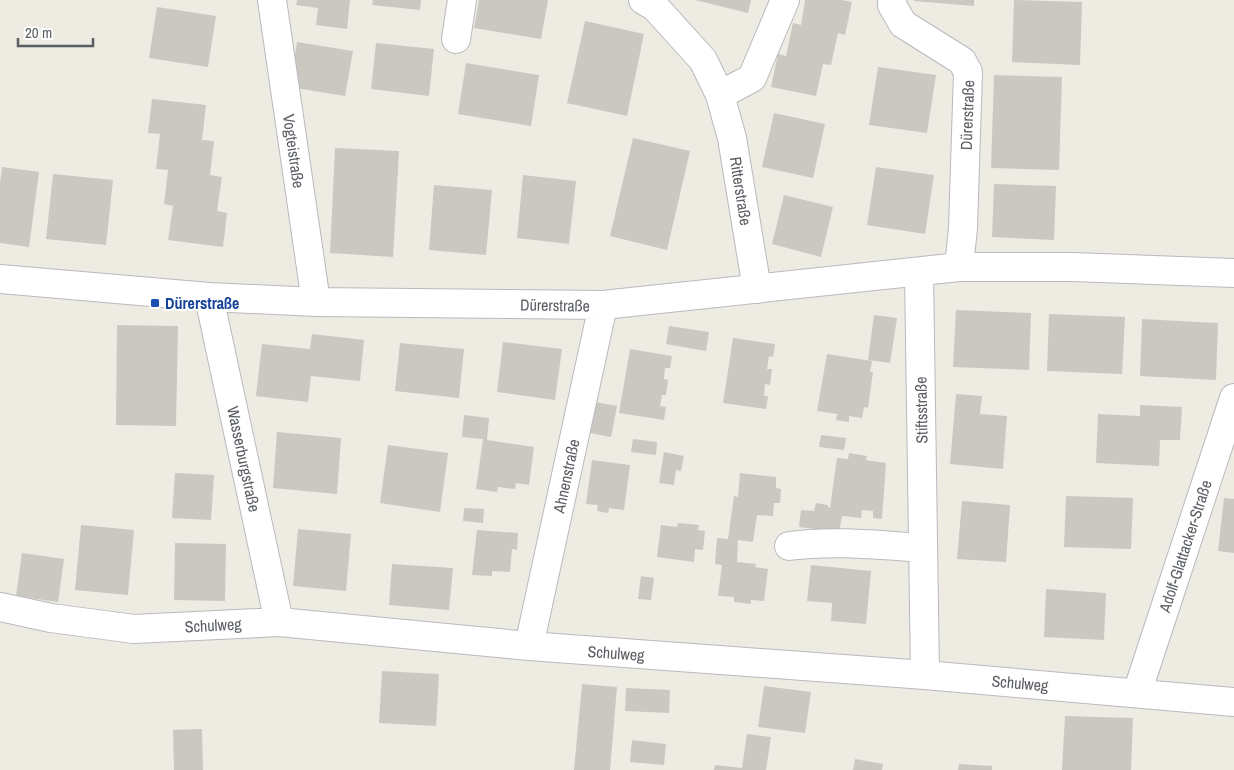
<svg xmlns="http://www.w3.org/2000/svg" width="1234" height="770" viewBox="0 0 1234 770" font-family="'Archivo Narrow',sans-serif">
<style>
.building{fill:#cac8c1}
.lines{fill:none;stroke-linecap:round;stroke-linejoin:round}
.street-casing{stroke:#b7babf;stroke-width:30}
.street{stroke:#fff;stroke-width:28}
.transit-dot{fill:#1a4fb4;stroke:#fff;stroke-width:2}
.labels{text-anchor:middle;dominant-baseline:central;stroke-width:4;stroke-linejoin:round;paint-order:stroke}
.street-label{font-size:16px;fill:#5a5e63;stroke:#fff}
.transit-label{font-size:16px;font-weight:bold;fill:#164399;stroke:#fff;text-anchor:start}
</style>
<rect width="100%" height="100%" fill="#eeebe2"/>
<path class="building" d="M297,0H350L347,29L316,25L318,8L296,5Z
M373,0H421L420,10L372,5Z
M479,0H548L541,39L474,28Z
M695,0H751L748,13Z
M805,0H842L852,2L845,35L838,33L831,65L823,64L816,96L771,87L778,54L786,56L793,23L801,25Z
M914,0H974V6L914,1Z
M1014,0L1082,2L1080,65L1012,62Z
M157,7L216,16L208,67L149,58Z
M585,21L644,34L627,116L567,103Z
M297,42L353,51L345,96L290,87Z
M376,43L434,49L429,96L371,89Z
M466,63L539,75L531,126L458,114Z
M878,67L936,75L927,133L869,125Z
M994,75L1062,77L1059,170L991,168Z
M152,99L206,105L202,140L214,141L210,175L222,177L217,211L227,213L223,247L168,240L173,206L164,204L168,170L156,169L160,134L148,133Z
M774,113L825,124L813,178L762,167Z
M633,138L690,151L667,250L610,236Z
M335,148L399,151L393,257L330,253Z
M2,167L39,172L29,247L0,243V184Z
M876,167L934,175L925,234L867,225Z
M53,174L113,180L106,245L46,239Z
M523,175L576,181L569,244L517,238Z
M994,184L1056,186L1054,240L992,237Z
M434,185L492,190L486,255L429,250Z
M784,195L833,207L821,257L772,244Z
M956,310L1031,313L1029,370L953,367Z
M1049,314L1125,317L1122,374L1047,371Z
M874,315L897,318L890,363L868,360Z
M1142,319L1218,323L1216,380L1140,376Z
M117,325L178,326L176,426L116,425Z
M669,326L709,332L706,351L666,344Z
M312,334L364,340L360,381L311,376L308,402L256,396L262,344L310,349Z
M733,338L775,344L773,357L769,356L767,369H772L770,385L765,384L764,396H768L766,409L723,403Z
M503,342L562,349L555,400L497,392Z
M400,343L464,349L459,398L395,391Z
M630,349L672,356L670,368H665L664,379L668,380L666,395H662L660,406L666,407L664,420L619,413Z
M827,354L872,361L870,372H873L868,408L864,407L862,418L849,416V422L836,420L837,414L817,411Z
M956,394L982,396L980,414L1007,416L1003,469L950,464Z
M595,402L617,406L611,437L590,433Z
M1140,405L1182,407L1180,440H1160L1159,466L1096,463L1098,414L1140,416Z
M464,415L489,418L487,440L534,447L529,485L516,483L515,489L498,487L497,492L476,489L483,439L462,437Z
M277,432L341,438L337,494L273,488Z
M821,435L846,438L844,450L819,447Z
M633,439L657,442L656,455L631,452Z
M388,445L448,453L440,512L380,503Z
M664,452L684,456L681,471L676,470L674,485L659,483Z
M849,453L867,456L866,460L886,463L882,519L873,518V511L862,510L861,518L842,516L839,532L799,527L801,510L814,511L816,503L828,505V507L830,508L837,458L848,459Z
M592,460L630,465L624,510L609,508L608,513L597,511L598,505L586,504Z
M175,473L214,475L211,520L172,518Z
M740,473L776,477V488L781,489L780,503H774L773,516L757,515L753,542L738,540L737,562L756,564L755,567L768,569L764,601L751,600V604L734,602V597L718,596L722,565L715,564L717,538L728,539L734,496L738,497Z
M1066,496L1133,498L1131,549L1064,547Z
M1224,498L1234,499V553L1218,551Z
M962,501L1010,505L1006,562L957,559Z
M464,508L484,509L483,523L463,521Z
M678,523L699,525L698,530L705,531L703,550L695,549L694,562L657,557L661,525L677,527Z
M81,525L134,530L128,595L75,590Z
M298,529L351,534L346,591L293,586Z
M477,530L518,533L517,550L512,549L510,572L492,571V576L472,575Z
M175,543L226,544L225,601L174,600Z
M22,553L64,559L58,602L16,596Z
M392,564L453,568L449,610L389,605Z
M811,565L871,571L866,624L831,621L832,603L807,601Z
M641,576L654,578L651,600L638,599Z
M1046,589L1106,593L1104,640L1044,637Z
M382,671L439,674L436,726L379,723Z
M582,684L617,687L610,770H574Z
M764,686L811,692L805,733L758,727Z
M626,688L670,690L669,713L625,711Z
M1065,716L1133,718L1131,770H1062Z
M202,729L203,770H174L173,730Z
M747,734L771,737L766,770H714L715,765L742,768Z
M632,740L666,744L664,765L630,762Z
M855,759L883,764L882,770H853Z
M959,764L992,766V770H958Z"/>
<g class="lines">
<g class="street-casing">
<path id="street" d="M272,0L316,302
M643,0L655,7L703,60L720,95L732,138L757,289
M892,0V5L903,24L962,61L968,72L963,228L959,267
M456,39L462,0
M720,95L752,78L785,0
M919,272L925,675
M0,279L209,297L316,302L603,305L959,267H1073L1234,273
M209,297L279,622
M789,546C833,540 879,545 923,548
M0,607L51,618L134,629L279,622L529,646L925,675L1234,702
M529,646L603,305
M1137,693L1234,398"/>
</g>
<use href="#street" class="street"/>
</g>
<rect class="transit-dot" x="150" y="298" width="10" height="10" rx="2.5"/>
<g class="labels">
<g class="street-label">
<text transform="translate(967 115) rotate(-88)">Dürerstraße</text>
<text transform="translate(294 151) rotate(82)">Vogteistraße</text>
<text transform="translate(741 191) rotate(81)">Ritterstraße</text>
<text transform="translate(555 305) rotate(1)">Dürerstraße</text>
<text transform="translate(921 410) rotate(-91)">Stiftsstraße</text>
<text transform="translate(244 459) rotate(78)">Wasserburgstraße</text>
<text transform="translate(566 476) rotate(-78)">Ahnenstraße</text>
<text transform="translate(1185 546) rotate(-72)">Adolf-Glattacker-Straße</text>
<text transform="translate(213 625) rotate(-3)">Schulweg</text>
<text transform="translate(616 653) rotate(4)">Schulweg</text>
<text transform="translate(1020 683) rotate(5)">Schulweg</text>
</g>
<g class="transit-label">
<text x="165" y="303">Dürerstraße</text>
</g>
</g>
<path d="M18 38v8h75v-8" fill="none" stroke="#5a5e63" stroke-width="2.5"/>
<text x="25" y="38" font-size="15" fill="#5a5e63" stroke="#ffffff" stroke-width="4" paint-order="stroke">20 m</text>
</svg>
